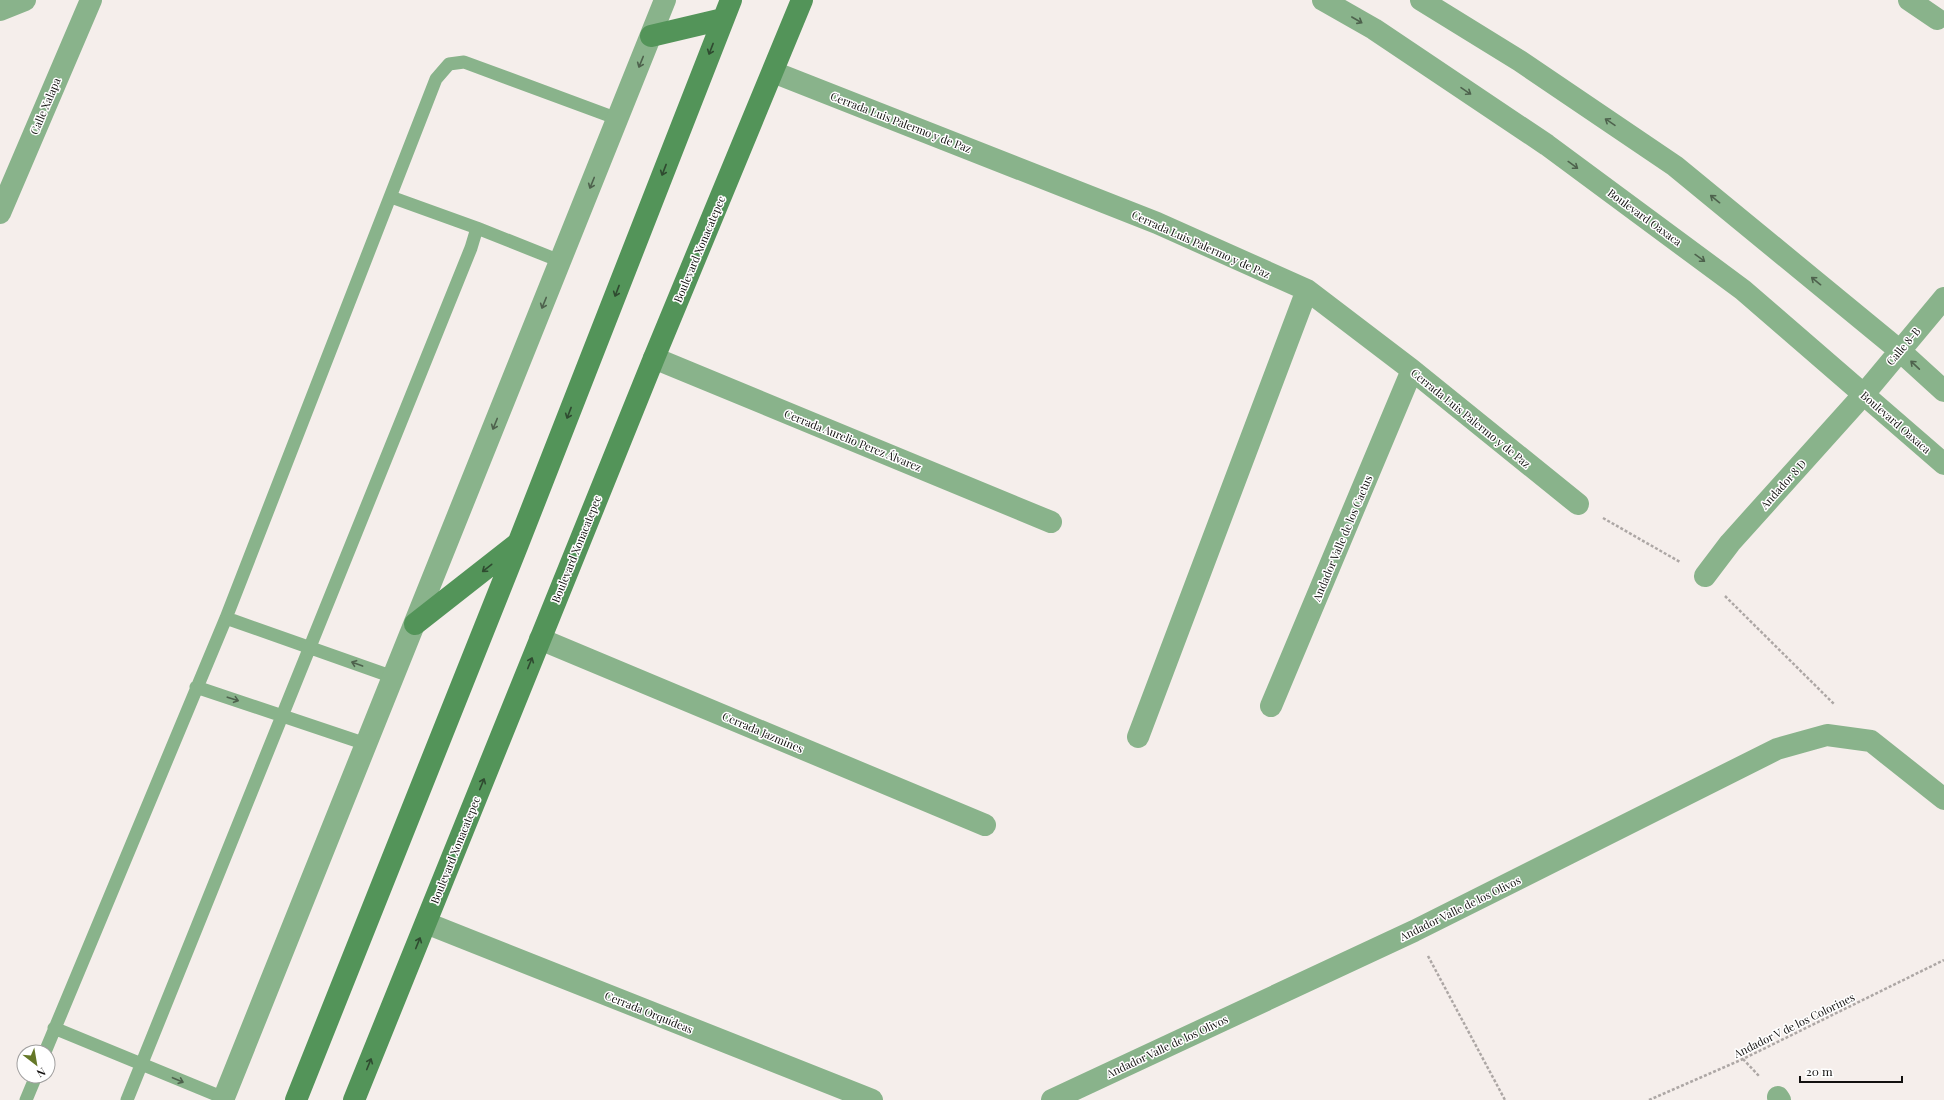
<svg xmlns="http://www.w3.org/2000/svg" width="1944" height="1100" viewBox="0 0 1944 1100" font-family="'Playfair Display',serif">
<style>
.lines{fill:none;stroke-linecap:round;stroke-linejoin:round}
.path{stroke:#ada7a5;stroke-width:2.5;stroke-dasharray:3 2;stroke-linecap:butt}
.lane{stroke:#89b38b;stroke-width:13}
.street{stroke:#89b38b;stroke-width:22}
.secondary{stroke:#539459;stroke-width:22}
.oneway{stroke:#4e624d}
.oneway2{stroke:#2f4b30}
.labels{text-anchor:middle;dominant-baseline:central;stroke-width:3;stroke-linejoin:round;paint-order:stroke}
.street-label{font-size:11px;fill:#12100f;stroke:#fff}
</style>
<rect width="100%" height="100%" fill="#f5eeeb"/>
<g class="lines">
<path class="path" d="M1603,518L1680,562
M1725,596L1835,705
M1428,956L1505,1100
M1743,1059L1759,1076
M1649,1100L1743,1059L1944,960"/>
<path class="lane" d="M477,228L560,261
M226,618L393,677
M196,687L366,744
M54,1028L224,1098
M45,1052L226,618L436,79L449,64L464,62L618,119
M26,1100L36,1076
M127,1100L471,248L477,228L391,197"/>
<path class="street" d="M1323,0L1374,29L1547,145L1743,290L1944,464
M1421,0L1520,61L1675,166L1899,350L1944,391
M1909,0L1937,19
M0,10L25,0
M773,72L1157,223L1307,290L1412,370L1578,504
M0,213L91,0
M654,358L1051,522
M1705,576L1730,543L1864,394L1944,298
M540,639L985,825
M1271,706L1412,370
M1138,737L1307,290
M426,923L872,1100
M1778,1097L1780,1100
M223,1100L665,0
M1052,1100L1414,931L1777,749L1827,735L1871,741L1944,799"/>
<path class="secondary" d="M651,36L723,19
M415,624L517,544
M296,1100L518,544L731,0
M354,1100L654,358L802,0"/>
</g>
<defs><path id="oneway-shaft" d="M-6 0H5M1.5-3L5.5 0L1.5 3" fill="none" stroke-width="1.6" stroke-linecap="round" stroke-linejoin="round"/></defs>
<g class="oneway">
<use href="#oneway-shaft" transform="translate(1357 20) rotate(30)"/>
<use href="#oneway-shaft" transform="translate(641 62) rotate(112)"/>
<use href="#oneway-shaft" transform="translate(1466 91) rotate(34)"/>
<use href="#oneway-shaft" transform="translate(1610 122) rotate(-146)"/>
<use href="#oneway-shaft" transform="translate(1573 165) rotate(36)"/>
<use href="#oneway-shaft" transform="translate(592 183) rotate(112)"/>
<use href="#oneway-shaft" transform="translate(1715 199) rotate(-141)"/>
<use href="#oneway-shaft" transform="translate(1700 258) rotate(36)"/>
<use href="#oneway-shaft" transform="translate(1816 281) rotate(-141)"/>
<use href="#oneway-shaft" transform="translate(544 303) rotate(112)"/>
<use href="#oneway-shaft" transform="translate(1915 365) rotate(-137)"/>
<use href="#oneway-shaft" transform="translate(495 424) rotate(112)"/>
<use href="#oneway-shaft" transform="translate(357 664) rotate(-160)"/>
<use href="#oneway-shaft" transform="translate(233 699) rotate(18)"/>
<use href="#oneway-shaft" transform="translate(178 1080) rotate(23)"/>
</g>
<g class="oneway2">
<use href="#oneway-shaft" transform="translate(711 49) rotate(111)"/>
<use href="#oneway-shaft" transform="translate(664 170) rotate(111)"/>
<use href="#oneway-shaft" transform="translate(617 291) rotate(111)"/>
<use href="#oneway-shaft" transform="translate(569 413) rotate(111)"/>
<use href="#oneway-shaft" transform="translate(487 568) rotate(142)"/>
<use href="#oneway-shaft" transform="translate(530 663) rotate(-68)"/>
<use href="#oneway-shaft" transform="translate(482 784) rotate(-68)"/>
<use href="#oneway-shaft" transform="translate(418 943) rotate(-68)"/>
<use href="#oneway-shaft" transform="translate(369 1064) rotate(-68)"/>
</g>
<g class="labels">
<g class="street-label">
<text transform="translate(45 106) rotate(-67)">Calle Xalapa</text>
<text transform="translate(901 122) rotate(21)">Cerrada Luis Palermo y de Paz</text>
<text transform="translate(1645 217) rotate(36)">Boulevard Oaxaca</text>
<text transform="translate(1201 244) rotate(24)">Cerrada Luis Palermo y de Paz</text>
<text transform="translate(699 249) rotate(-67)">Boulevard Xonacatepec</text>
<text transform="translate(1903 346) rotate(-50)">Calle 8-B</text>
<text transform="translate(1471 418) rotate(39)">Cerrada Luis Palermo y de Paz</text>
<text transform="translate(1896 422) rotate(41)">Boulevard Oaxaca</text>
<text transform="translate(853 440) rotate(22)">Cerrada Aurelio Perez Álvarez</text>
<text transform="translate(1783 484) rotate(-48)">Andador 8 D</text>
<text transform="translate(1342 538) rotate(-67)">Andador Valle de los Cactus</text>
<text transform="translate(576 549) rotate(-68)">Boulevard Xonacatepec</text>
<text transform="translate(763 732) rotate(23)">Cerrada Jazmines</text>
<text transform="translate(455 850) rotate(-68)">Boulevard Xonacatepec</text>
<text transform="translate(1460 908) rotate(-26)">Andador Valle de los Olivos</text>
<text transform="translate(649 1012) rotate(22)">Cerrada Orquídeas</text>
<text transform="translate(1794 1025) rotate(-26)">Andador V de los Colorines</text>
<text transform="translate(1167 1046) rotate(-25)">Andador Valle de los Olivos</text>
</g>
</g>
<g transform="translate(36 1064) rotate(149)"><circle r="19" fill="#ffffff" stroke="#a09f9f"/>
<path d="M0-3L7 15L0 10L-7 15Z" fill="#657828"/>
<text y="-6" font-size="11" font-weight="bold" text-anchor="middle" fill="#12100f">N</text>
</g>
<path d="M1800 1076v6h102v-6" fill="none" stroke="#12100f" stroke-width="2"/>
<text x="1806" y="1076" font-size="12" fill="#12100f" stroke="#ffffff" stroke-width="3" paint-order="stroke">20 m</text>
</svg>
